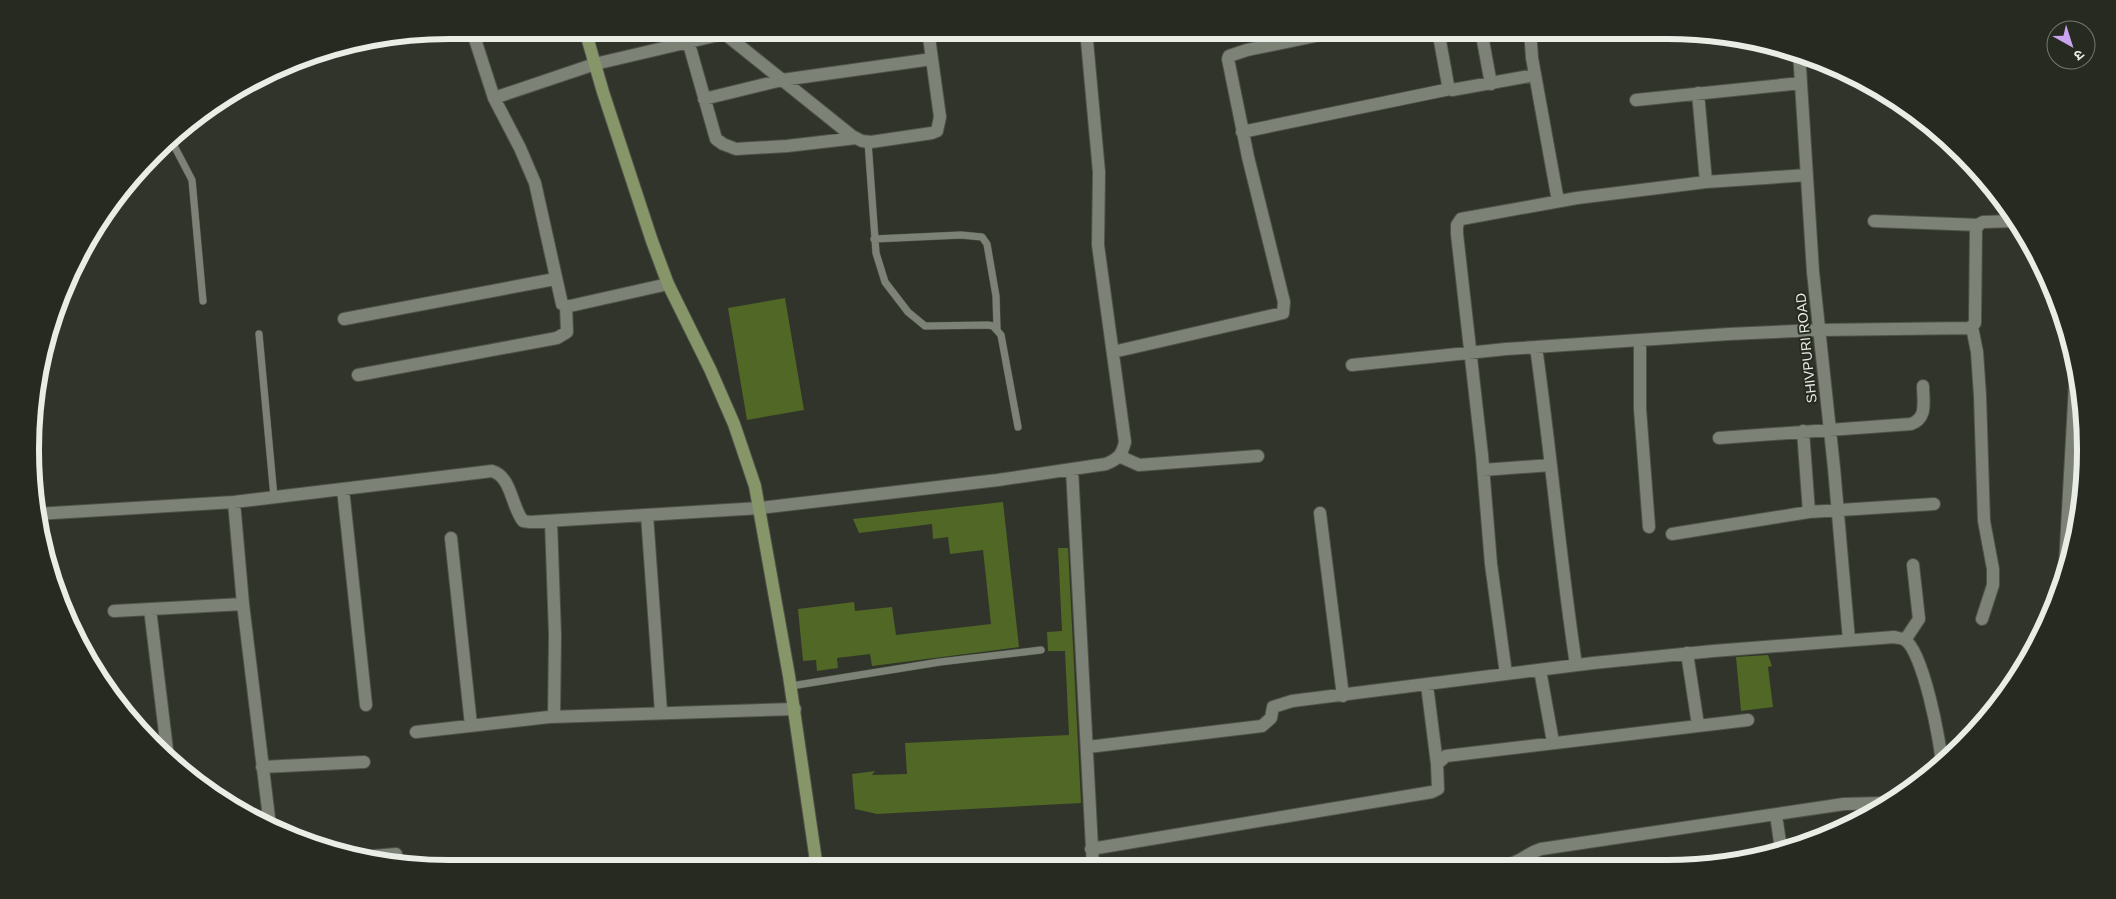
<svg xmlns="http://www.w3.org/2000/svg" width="2116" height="899" viewBox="0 0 2116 899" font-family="Helvetica,'Noto Sans Devanagari',sans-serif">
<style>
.building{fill:#506725}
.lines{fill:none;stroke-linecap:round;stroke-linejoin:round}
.lane-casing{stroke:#4f5249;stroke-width:8}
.street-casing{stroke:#4f5249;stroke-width:14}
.secondary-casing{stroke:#4f5249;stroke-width:14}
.lane{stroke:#7d8276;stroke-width:7}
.street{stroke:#7d8276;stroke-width:12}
.secondary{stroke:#869669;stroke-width:12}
.labels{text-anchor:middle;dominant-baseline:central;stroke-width:4;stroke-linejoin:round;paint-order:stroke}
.street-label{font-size:14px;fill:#eaede6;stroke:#262a20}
.rim{fill:none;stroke:#eaede6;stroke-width:6}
</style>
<rect width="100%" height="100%" fill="#30342a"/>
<path class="building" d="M785,298L804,410L747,420L728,308Z
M1003,502L1019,647L872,666L870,654L837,658L838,668L817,671L816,660L803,661L798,609L854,602L855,611L892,607L896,635L991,624L983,550L950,554L948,537L933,539L932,524L859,533L853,519Z
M1058,548H1068L1081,803L877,814L855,809L852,774L875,771L872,775L907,774L905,743L1069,735L1065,651H1048L1047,632L1062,631Z
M1768,655L1772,666L1768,667L1773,707L1741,711L1736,657Z"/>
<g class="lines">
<g class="lane-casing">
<path id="lane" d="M170,138L192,180L203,301
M868,142L876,253L885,282L908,312L925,326L988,325L993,326L1001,335L1018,427
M874,239L961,235L982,237L987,244L996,296L997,329
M259,334L274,497
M791,686L940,662L1041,650"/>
</g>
<g class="street-casing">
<path id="street" d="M472,30L494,98L520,148L535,183L562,304L570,306L668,284
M685,30L716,139L723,144L736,149L787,146L856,138
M720,30L852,136L862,141L871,142L932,133L937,131L940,117L928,30
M1438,30L1448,85L1452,90L1535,75
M1481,30L1491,84
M1530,30L1532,58L1558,201
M1799,52L1813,272L1834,468L1849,640
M1698,93L1706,182
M494,98L595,64L740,30
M704,99L782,80L932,59
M1636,100L1801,83
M1242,132L1450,89
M1874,221L1979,225
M344,319L555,279
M1972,327L1977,352L1980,396L1984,521L1993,569V585L1982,619
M1640,340V409L1649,527
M1536,347C1551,453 1560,559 1576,665
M1113,352L1283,313L1284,302L1248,157L1228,59L1229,56L1247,50L1344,30
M1352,365L1506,349L1729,334L1819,330L1970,328L1975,323L1976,226L1983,222L2016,221
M358,375L557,338L567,332L566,306
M1803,431L1809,512
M1719,438L1911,424C1928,418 1923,401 1923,386
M1119,456L1139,465L1258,456
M1072,469L1093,867
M1483,470L1551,465
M343,489L366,705
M234,502L243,604L270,826
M1320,513L1343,696
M36,514L234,502L492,471C512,477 511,506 523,521L530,522L760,508L998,480L1106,464C1118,459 1122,455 1125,442L1098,245L1099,172L1086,30
M647,515L661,712
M551,521L555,635L554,717
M1672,534L1809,512L1934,504
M451,538L471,725
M2064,583L2076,367
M150,609L168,758
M114,611L243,604
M1905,640L1919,619L1913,565
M1687,653L1698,725
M1540,670L1553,742
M1506,674L1491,564L1482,455L1457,234V225L1461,219L1577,198L1706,182L1807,175
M1427,685L1437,764
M416,732L549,717L795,709
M1088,747L1262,726L1271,718L1273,707L1292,701L1593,663L1713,651L1894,637C1897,638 1903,638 1905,640C1923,651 1941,743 1942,766
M262,767L364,762
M1776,815L1781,849
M1091,849L1432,792L1438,789L1437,764L1446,756L1748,720
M373,856L396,854
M1503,866C1521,863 1525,854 1541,849L1844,804L1882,803"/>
</g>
<g class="secondary-casing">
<path id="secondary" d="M585,30L603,92L652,241L668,284L710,369L734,424L755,486L789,676L817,868"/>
</g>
<use href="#lane" class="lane"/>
<use href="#street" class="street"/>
<use href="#secondary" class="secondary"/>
</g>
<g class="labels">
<g class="street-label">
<text transform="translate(1806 348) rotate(-96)">SHIVPURI ROAD</text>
</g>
</g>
<path d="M0 0H2116V899H0ZM449 39H1667A410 410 0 0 1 2077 449V450A410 410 0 0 1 1667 860H449A410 410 0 0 1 39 450V449A410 410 0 0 1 449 39Z" fill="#262a20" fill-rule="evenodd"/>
<path class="rim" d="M449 39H1667A410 410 0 0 1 2077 449V450A410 410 0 0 1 1667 860H449A410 410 0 0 1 39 450V449A410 410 0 0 1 449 39Z"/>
<g transform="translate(2071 45) rotate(141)"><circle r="24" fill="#262a20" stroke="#74786f"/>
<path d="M0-4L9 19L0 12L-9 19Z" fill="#c8a5ee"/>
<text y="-8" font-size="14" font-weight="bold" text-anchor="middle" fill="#eaede6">उ</text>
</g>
</svg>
